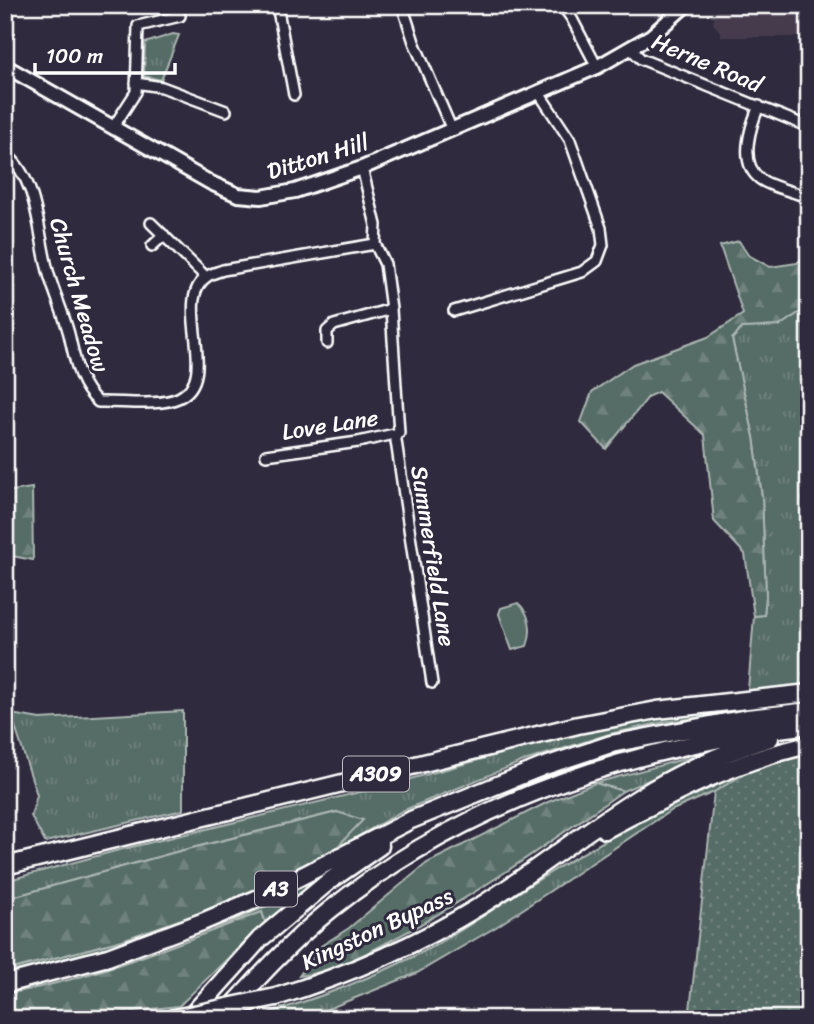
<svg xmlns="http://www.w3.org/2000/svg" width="814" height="1024" viewBox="0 0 814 1024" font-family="Sriracha,sans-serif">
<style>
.built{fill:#443a4d}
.grass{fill:url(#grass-tufts);stroke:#abb6b2;stroke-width:2}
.forest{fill:url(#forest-firs);stroke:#abb6b2;stroke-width:2}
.garden{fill:url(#garden-dots);stroke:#abb6b2;stroke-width:2}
.pitch{fill:#576c66;stroke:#abb6b2;stroke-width:2}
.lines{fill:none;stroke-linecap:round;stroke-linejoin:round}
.street-casing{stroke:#fff;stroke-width:14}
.secondary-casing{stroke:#fff;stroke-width:18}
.highway-casing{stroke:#fff;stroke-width:21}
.street{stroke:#2f2a3d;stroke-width:9}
.secondary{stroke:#2f2a3d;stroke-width:12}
.highway{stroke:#2f2a3d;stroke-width:16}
.highway-bridge-casing{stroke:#fff;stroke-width:21;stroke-linecap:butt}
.highway-bridge{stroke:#2f2a3d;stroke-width:16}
.labels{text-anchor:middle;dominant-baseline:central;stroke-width:6;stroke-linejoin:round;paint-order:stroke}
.shield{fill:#2f2a3d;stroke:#c1bfc5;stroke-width:2}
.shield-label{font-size:21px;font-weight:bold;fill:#fff}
.street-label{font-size:23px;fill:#fff;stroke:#2f2a3d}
</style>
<defs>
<pattern id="grass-tufts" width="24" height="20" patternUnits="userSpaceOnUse" patternTransform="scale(1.75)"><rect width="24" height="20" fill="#576c66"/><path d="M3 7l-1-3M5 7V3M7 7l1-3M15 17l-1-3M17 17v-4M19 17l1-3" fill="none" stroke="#70827d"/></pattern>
<pattern id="forest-firs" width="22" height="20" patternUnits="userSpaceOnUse" patternTransform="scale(1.75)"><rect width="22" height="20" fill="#576c66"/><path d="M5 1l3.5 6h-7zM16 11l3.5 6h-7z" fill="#70827d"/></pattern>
<pattern id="garden-dots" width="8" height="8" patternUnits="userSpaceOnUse" patternTransform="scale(1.75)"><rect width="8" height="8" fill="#576c66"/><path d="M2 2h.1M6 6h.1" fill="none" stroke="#70827d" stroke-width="1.8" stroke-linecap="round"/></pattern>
</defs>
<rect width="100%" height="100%" fill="#2f2a3d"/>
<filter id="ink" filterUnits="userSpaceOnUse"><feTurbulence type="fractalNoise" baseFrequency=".0143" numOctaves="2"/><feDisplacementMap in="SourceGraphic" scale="14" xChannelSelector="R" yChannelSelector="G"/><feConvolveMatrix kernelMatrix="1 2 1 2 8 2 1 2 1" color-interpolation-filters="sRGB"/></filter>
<g filter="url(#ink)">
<path class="built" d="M709,5H809V37H721V32L713,24L716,11Z"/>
<path class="grass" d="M173,34L179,35L161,80L144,76L145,43Z
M809,306V685L748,690L754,616L764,615L766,596L762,497L754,437L732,339L742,328L779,326Z
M809,699V705L664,722L609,734L521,762L402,811L297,872L205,914L118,946L5,979V971L122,940L210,909L297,872L336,812L176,852L5,899V881L119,850L385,786L576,733L701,710Z
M183,711V810L45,842L31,816L37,795L11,714L40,719Z
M721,749L623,791L595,783Z
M753,769L714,792L670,811L496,927L417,973L303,1019H247C313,1001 376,977 436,945C470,926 502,903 535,882C604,838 678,801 753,769Z
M328,872L265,922L262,912L214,930L269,905Z"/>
<path class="forest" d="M739,241L748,255L770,267L797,263L809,252V306L779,326L742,328L732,339L754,437L762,498L766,596L764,615L754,616L745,554L714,521L705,435L658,392L649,396L606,449L581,422L592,392L633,364L708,337L743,314L720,246Z
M32,488L33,560L12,556L5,557V492Z
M595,783L623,791C547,844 471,899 388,942C361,956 330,973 299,976L321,946L349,928L427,863L548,802Z
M337,812L363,820L338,846L297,872L210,909L122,940L5,971V899L176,852Z
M262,912L265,922L179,1006L80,1017L5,1018V994C94,979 178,943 262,912Z"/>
<path class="garden" d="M809,754V1019H689L714,792L753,769Z"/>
<path class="pitch" d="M518,603C530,613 533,631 527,646L512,650L499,614L501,608Z"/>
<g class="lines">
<g class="street-casing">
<path id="street" d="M277,5L294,95
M402,5L414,42L452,130
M562,5L572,19L597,67
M631,49L641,59L809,127
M136,83L162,87L226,111
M759,106C751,125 738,163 760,179C771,187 789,190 801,195
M114,126L136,92L138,26L180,16
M5,153C41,182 37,237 50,278C56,297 64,315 69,334C75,359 78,384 98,402C120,401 158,407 178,398C223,378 170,299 208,276C212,273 218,272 223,270L375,244
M151,223L206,277
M152,246L164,235
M454,311L582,272L597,261L603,245L601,228L570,140L539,93
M327,343V331L334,325L391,309
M395,434L432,683
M266,455L358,442L399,433L391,309L385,264L375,244L376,225L362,168"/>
</g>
<g class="secondary-casing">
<path id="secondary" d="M5,66L211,183L238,195L261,197L295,191L362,168L597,67L651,36L686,5"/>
</g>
<g class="highway-casing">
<path id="highway" d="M605,830C673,794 734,761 809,745
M5,866L578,725L657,710L809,693
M5,984L108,957L202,922L261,897L411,820L542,767L611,744L747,718L809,711
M276,997C347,975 417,945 480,906C539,869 593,824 653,789C690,767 729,751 770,738
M188,1019L260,939L328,882L380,846
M221,1019C255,981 290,942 330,910C467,800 636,746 809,725"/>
</g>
<use href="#street" class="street"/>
<use href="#secondary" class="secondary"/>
<use href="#highway" class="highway"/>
<g class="highway-bridge-casing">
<path id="highway-bridge" d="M170,1019L276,997"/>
</g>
<use href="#highway-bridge" class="highway-bridge"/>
</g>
</g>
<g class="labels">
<g class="shield">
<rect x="343" y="756.5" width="66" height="35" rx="5"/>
<rect x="255" y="871.5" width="42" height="35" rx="5"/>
</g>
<g class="shield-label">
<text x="376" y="774">A309</text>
<text x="276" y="889">A3</text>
</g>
<g class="street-label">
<text transform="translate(707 63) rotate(23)">Herne Road</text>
<text transform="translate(318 157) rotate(-17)">Ditton Hill</text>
<text transform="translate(79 295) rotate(74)">Church Meadow</text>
<text transform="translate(330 425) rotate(-9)">Love Lane</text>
<text transform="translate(433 556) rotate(81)">Summerfield Lane</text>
<text transform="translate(377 929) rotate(-25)">Kingston Bypass</text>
</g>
</g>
<rect width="814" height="1024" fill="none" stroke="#2f2a3d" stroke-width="28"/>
<rect x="14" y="14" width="786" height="996" fill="none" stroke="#fff" stroke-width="2.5" filter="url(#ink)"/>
<path d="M35 63v10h140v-10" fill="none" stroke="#ffffff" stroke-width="3.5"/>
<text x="46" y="63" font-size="21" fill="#ffffff" stroke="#2f2a3d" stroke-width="5" paint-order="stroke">100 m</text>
</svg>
